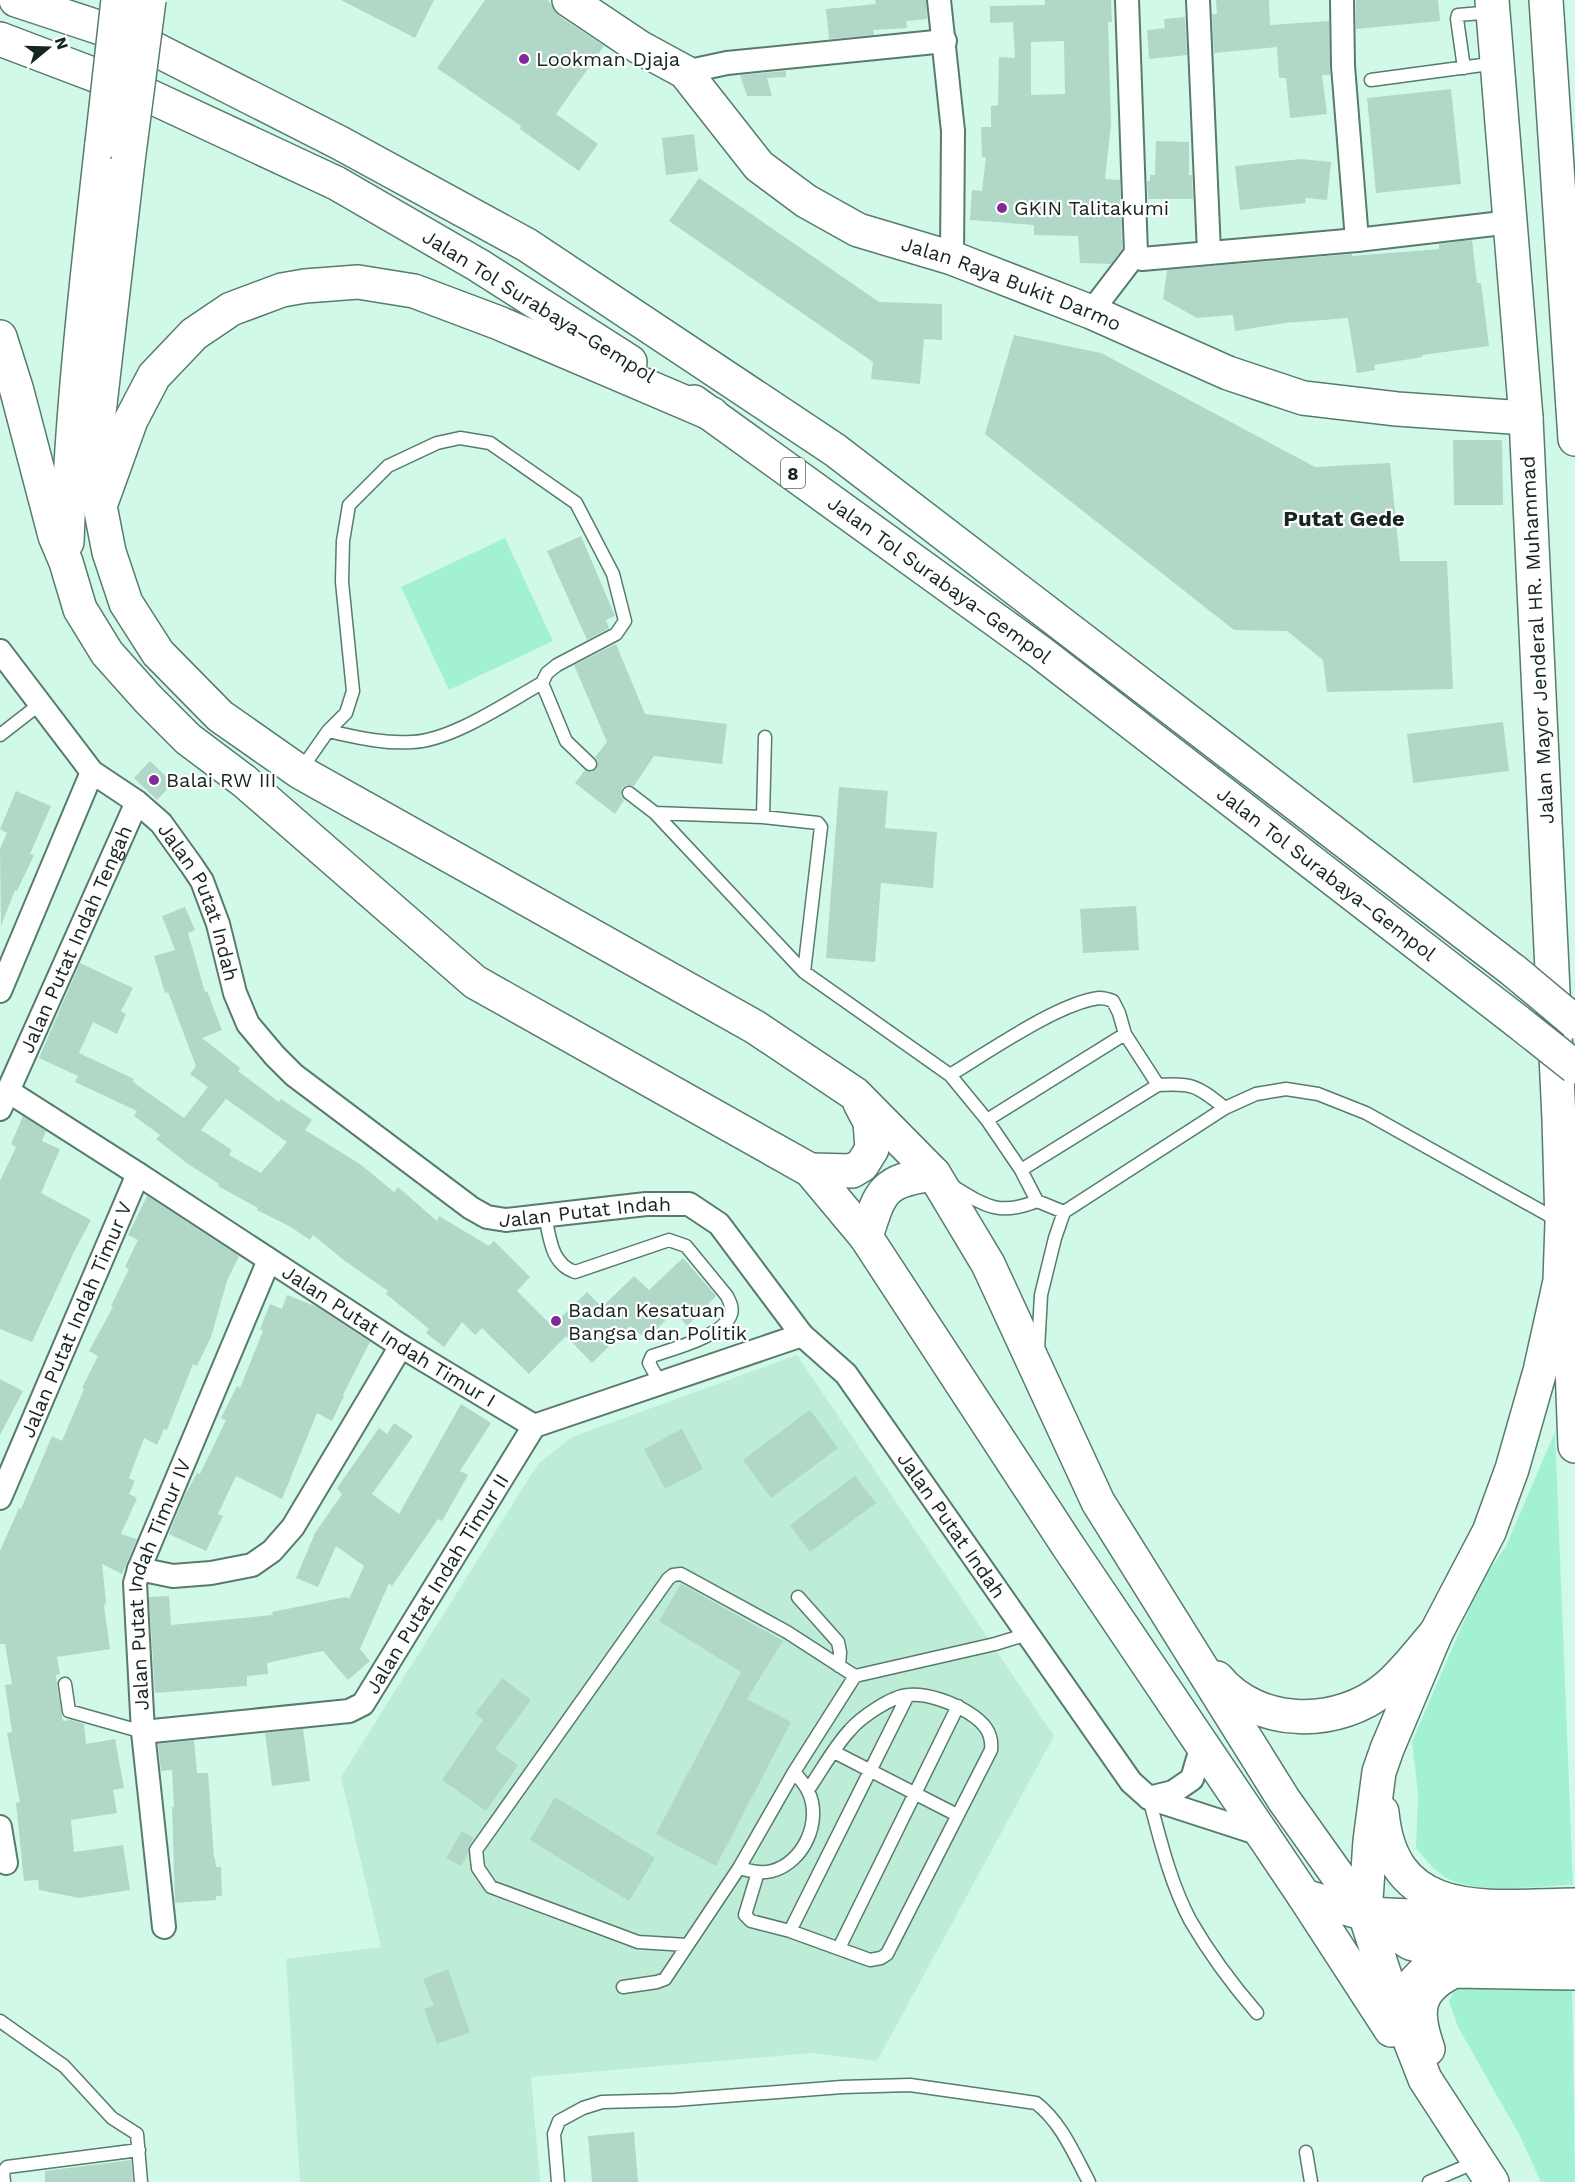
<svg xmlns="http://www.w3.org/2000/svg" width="1575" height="2182" viewBox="0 0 1575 2182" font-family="'Work Sans',sans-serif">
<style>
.built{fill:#bdecd7}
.green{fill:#a2f1d2}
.building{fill:#b1d7c7;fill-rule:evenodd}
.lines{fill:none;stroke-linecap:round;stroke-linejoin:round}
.lane-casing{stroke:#577b6c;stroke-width:15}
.street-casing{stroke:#577b6c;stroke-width:26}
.secondary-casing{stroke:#577b6c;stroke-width:36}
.primary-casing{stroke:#577b6c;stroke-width:36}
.highway-casing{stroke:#577b6c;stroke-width:36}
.lane{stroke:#fff;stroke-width:12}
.street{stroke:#fff;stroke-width:22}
.secondary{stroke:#fff;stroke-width:33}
.primary{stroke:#fff;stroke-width:33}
.highway{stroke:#fff;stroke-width:33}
.highway-bridge-casing{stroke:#577b6c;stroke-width:36;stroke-linecap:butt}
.highway-bridge{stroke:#fff;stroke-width:33}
.poi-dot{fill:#802a99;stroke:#fff;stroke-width:2}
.labels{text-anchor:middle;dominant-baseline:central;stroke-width:4.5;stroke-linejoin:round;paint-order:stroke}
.shield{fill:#fff;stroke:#5c6662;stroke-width:1.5}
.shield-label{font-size:18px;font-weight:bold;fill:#16251f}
.poi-label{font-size:20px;fill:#16251f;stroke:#fff;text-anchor:start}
.street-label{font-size:20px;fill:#16251f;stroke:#fff}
.quarter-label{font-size:22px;font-weight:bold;fill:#16251f;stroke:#fff}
</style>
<rect width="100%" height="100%" fill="#d1f9e8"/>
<path class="built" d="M797,1355L1054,1736L877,2061L812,2053L531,2077L540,2182H300L286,1959L381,1947L341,1777L538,1464L572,1437Z"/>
<path class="green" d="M505,538L553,641L449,690L401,587Z
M1555,1432L1573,1885C1539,1886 1486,1893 1455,1882C1438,1876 1427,1861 1416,1848L1418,1794L1412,1742L1479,1586L1506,1546Z
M1572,1979L1575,2182H1541L1520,2136L1458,2027L1449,2001L1459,1982Z"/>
<path class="building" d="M341,0H434L415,38Z
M485,0H548L559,16L604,46L556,114L598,144L579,171L520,129L521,126L437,68Z
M875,0H926L927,19L906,21L907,28L873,30L874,35L829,39L826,9L876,4Z
M1045,0H1111L1112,22H1108L1111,124L1105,179L1120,180L1122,249L1111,264L1080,263L1078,236L1034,235V225L970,220L972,190L982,191L986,157H982L981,127H991V106L998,105L999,57L1015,58L1013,22L990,23V6L1045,5ZM1064,41L1065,94L1031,95V42Z
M1216,0H1269L1270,25L1329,21L1330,75H1322L1327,114L1290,118L1286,78H1279L1277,47L1214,53L1212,14H1217Z
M1356,0H1438L1440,21L1356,29Z
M1185,17L1187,55L1149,59L1147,30L1165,28L1164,19Z
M786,71V77L767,78L772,96H747L740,75Z
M1451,89L1461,184L1376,193L1367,98Z
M694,134L698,171L666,175L662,138Z
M1156,141L1189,142V175H1192L1193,199H1148L1147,181H1150V175H1155Z
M1301,159L1331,162L1327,200L1305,198L1306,203L1240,210L1235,166Z
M699,178L879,302L942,304V340L924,339L920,384L871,379L873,362L669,221Z
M1472,240L1477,283H1481L1489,346L1422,355V357L1374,365L1375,370L1357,373L1348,318L1285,323L1235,331L1233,315L1197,318L1163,299L1167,270L1352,254V256L1439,249V244Z
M1014,335L1101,353L1315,467L1390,463L1400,561H1447L1453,689L1327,692L1323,660L1287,631L1234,630L985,434Z
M1453,440H1502L1503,505H1454Z
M581,536L615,616L606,620L609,628L587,640L547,551Z
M616,644L645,714L727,724L722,764L654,756L634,786L626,785L622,788L621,796L624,800L615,814L575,783L585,770L592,772L596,769L598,762L595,757L607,742L574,665Z
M1503,722L1509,771L1413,783L1407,734Z
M150,761L173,783L157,800L134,778Z
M839,787L888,791L885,828L937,832L933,888L881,883L875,962L826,958Z
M16,791L51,806L30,854L34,855L17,891L15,890L1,926L0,849L7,833L0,829Z
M1136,906L1139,950L1083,953L1080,909Z
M185,907L195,930L188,933L205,992L207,991L222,1030L202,1038L240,1068L238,1071L279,1102L281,1099L312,1120L305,1130L360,1164L394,1192L398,1187L437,1221L439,1216L489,1246L494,1241L530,1277L517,1291L552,1326L587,1292L602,1307L634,1276L649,1290L683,1258L716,1296L687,1326L674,1311L647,1340L630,1326L592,1363L566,1336L529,1374L482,1328L475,1335L462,1322L444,1347L426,1333L429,1329L386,1294L388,1291L345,1261L313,1235L310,1240L289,1226L257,1210L258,1208L218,1186L219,1184L188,1164L156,1139L160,1135L134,1116L137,1111L75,1082L78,1076L39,1058L80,963L133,988L121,1011L126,1014L117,1034L93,1022L79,1053L134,1079L133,1082L184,1118L208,1087L190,1074L196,1066L168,992L165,993L154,956L175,950L162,916ZM226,1099L287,1142L261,1173L229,1155L232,1150L201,1130Z
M23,1116L46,1131L42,1141L60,1149L41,1193L91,1220L74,1252L32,1342L0,1329V1181L16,1147L11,1144Z
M147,1196L239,1256L227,1281L211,1337L197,1366L193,1364L167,1430L164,1429L157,1445L144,1438L129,1478L135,1481L129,1494L137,1498L121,1534L137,1539L122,1574L102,1564L106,1602L104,1606L110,1649L57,1657L60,1674L56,1675L57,1685L63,1721L71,1720L84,1724L86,1744L115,1739L124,1788L113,1790L117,1813L71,1820L74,1852L123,1845L130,1890L79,1898L39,1890L38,1880L24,1881L16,1803L20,1802L7,1733L12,1732L5,1685L12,1684L5,1644H0V1551L19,1508L21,1509L52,1436L62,1441L84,1389L82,1388L98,1356L89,1351L113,1307L111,1306L129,1269L125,1267L138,1240L128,1235Z
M287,1295L317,1307L370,1342L343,1395L344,1396L332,1421L317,1413L282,1499L236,1476L218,1514L223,1516L206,1551L169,1534L184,1497L197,1473L200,1474L226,1420L221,1418L237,1386L240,1388L263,1331L260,1329L270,1304L282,1309Z
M0,1379L23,1391L0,1435Z
M461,1404L491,1423L460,1471L468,1475L442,1521L438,1519L392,1586L389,1583L360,1649L370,1661L348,1680L323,1651L267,1663L268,1674L247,1676V1686L155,1693L149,1597L169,1596L171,1625L273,1615L272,1612L346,1597L349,1599L364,1566L336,1546L318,1587L296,1578L315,1533L342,1494L337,1488L379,1428L387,1434L394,1423L413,1436L372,1494L399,1514Z
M810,1410L838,1448L771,1498L743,1460Z
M682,1429L703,1469L665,1489L644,1449Z
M855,1476L876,1503L810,1552L790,1525Z
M681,1584L783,1641L747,1699L791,1722L716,1866L656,1834L741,1672L659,1621Z
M502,1678L531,1700L495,1749L518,1765L486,1811L442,1780L483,1720L475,1714Z
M303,1729L310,1781L272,1786L265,1733Z
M194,1740L197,1773H208L214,1858H215L216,1867H221L222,1896H216V1900L175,1903L172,1807H174L172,1770L161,1771L158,1744Z
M555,1797L655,1858L629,1901L530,1840Z
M462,1831L474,1838L469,1845L468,1854L461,1866L446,1858Z
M448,1969L470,2032L437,2044L424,2009L434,2006L423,1979Z
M634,2132L638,2182H592L588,2136Z
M131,2160L133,2182H45V2171Z"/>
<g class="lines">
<g class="lane-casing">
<path id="lane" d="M1464,68L1457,19L1458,15L1493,12
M1371,80L1497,63
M328,731C356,737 383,744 412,742C451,741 508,702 542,683
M0,735L40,704
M765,737L763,817L655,813L804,972L950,1075C987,1053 1058,1003 1099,998C1103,998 1108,999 1113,1001L1119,1013L1125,1034L1158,1085
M300,771L328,731L346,713L353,691L342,582L343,541L349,505L388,466L437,443L460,438L490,443L576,503L613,574L625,621L616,634L557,665L547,673L542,683L566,741L590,764
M629,793L655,813
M763,817L818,823L821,827L804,972
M950,1075L987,1120
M1021,1170L1158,1085C1194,1083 1197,1086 1225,1108
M951,1185C984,1205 998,1217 1037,1201L1064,1212
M1037,1201L1021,1170L987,1120L1125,1034
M545,1216C550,1238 551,1264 575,1272L669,1240L686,1246L727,1296C730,1302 733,1308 731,1314C724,1336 672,1349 652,1356L649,1363L660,1383
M1038,1350L1041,1295L1055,1238L1064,1212L1225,1108L1256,1094L1286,1089L1318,1094L1366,1113L1559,1221
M798,1597L838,1642L840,1652L839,1666
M65,1684L69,1711L143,1732
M834,1752L957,1815
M1149,1798C1160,1839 1170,1882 1190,1920C1209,1953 1232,1984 1257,2013
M739,1868C750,1871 761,1874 772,1871C803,1863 823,1821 808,1791C805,1784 799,1778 794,1772
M758,1872L745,1915L751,1921L790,1931L870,1960L881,1958L887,1954L991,1750C993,1732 983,1722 969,1713C953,1703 928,1693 908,1695C892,1696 861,1717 850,1730C834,1747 822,1770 808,1790
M790,1931L908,1695
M687,1945L638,1942L491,1887L478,1868L476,1850L668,1579L673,1575L681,1574L787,1632L855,1676L995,1644L1028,1634
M839,1948L958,1706
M623,1987L657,1982L665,1979L739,1868L794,1772L855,1676
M0,2021L64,2066L112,2118L137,2134L141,2182
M1306,2152L1311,2182
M4,2182L3,2172L7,2167L139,2150
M558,2182L554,2134L559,2121L583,2108L602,2102L675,2100L842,2087L910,2085L1036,2103C1061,2122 1074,2154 1089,2182
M1429,2182L1476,2162"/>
</g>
<g class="street-casing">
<g id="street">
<path d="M939,0L953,131L952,258"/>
<path d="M1198,0L1209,252"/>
<path d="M1342,0L1343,66L1357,240"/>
<path d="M685,72L727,63L945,41"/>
<path d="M1136,253L1142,259L1357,240L1511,222"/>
<path d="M1091,312L1136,253L1127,0"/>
<path id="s1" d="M0,651L92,772L137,802L161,823L192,866L202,881L218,924L235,993L248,1024L275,1056L294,1075L471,1208L487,1217L506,1220L646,1204H689L719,1224L802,1335L846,1374L1131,1782L1149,1798L1263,1835"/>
<path d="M0,991L92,772"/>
<path id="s2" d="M8,1091L138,1174L401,1346L534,1426L802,1335"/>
<path id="s3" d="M0,1109L137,802"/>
<path id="s4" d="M0,1498L138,1174"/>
<path d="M139,1569L173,1576L211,1573L252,1565L272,1551L293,1527L401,1346"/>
<path id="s5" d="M143,1732L349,1711L363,1704L534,1426"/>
<path d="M1149,1798L1173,1792L1192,1779L1202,1745"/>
<path d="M0,1827L6,1863"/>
<path id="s6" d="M164,1927L143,1732L135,1583L139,1569L269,1260"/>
</g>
</g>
<g class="secondary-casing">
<g id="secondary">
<path id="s7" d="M569,0L639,47L685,72L759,166L806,201L858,230L952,258L1091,312L1228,373L1303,398L1397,409L1526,418"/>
<path d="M1263,1835L1304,1896L1365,1914L1411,1916L1498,1926L1575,1927"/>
<path d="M1367,1915L1410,1943L1425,1947L1451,1950H1575"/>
<path d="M1395,2005C1413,1982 1428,1967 1451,1950"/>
</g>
</g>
<g class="primary-casing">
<path id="primary" d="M1546,0L1575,439
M1563,1296L1571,1340L1575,1446
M1382,1812C1392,1924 1491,1906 1575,1905
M1304,1896L1391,2030
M1428,2049C1415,2012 1415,1990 1454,1971L1575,1973
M1492,2182L1425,2079L1386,1979L1365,1914L1370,1841L1379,1772L1387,1749L1436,1633L1489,1532L1512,1469L1540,1371L1560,1281L1562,1223L1559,1119L1526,418L1492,0"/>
</g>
<g class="highway-casing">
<g id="highway">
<path d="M16,0L137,40L340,143L527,245L835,450L1514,971"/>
<path d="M0,39L145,94L336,183L478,265L630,362"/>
<path d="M0,337L17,391L55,536L66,562L80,609L107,653L149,700L188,739L244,781L475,982L810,1170L866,1237L1068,1546L1263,1835"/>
<path id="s8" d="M694,402L1040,652L1517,1021"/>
<path d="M712,414L499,323L414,291L358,282L305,286L282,290L231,309L194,334L154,376L131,420L100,506L109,552L126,603L158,653L220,716L300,772L755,1027L855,1094L934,1174L988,1264L1098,1502L1284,1800L1365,1914"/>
<path d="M99,490L96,439L128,161"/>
<path d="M67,542C72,408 87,276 102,143"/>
<path d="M810,1170L852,1171L862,1165L872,1149L870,1122L860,1103"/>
<path d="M866,1237C880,1192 882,1180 934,1174"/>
<path d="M1217,1678C1258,1728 1339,1728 1387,1687C1405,1672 1420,1651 1436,1633"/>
</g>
</g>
<use href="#lane" class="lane"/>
<use href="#street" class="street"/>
<use href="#secondary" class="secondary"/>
<use href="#primary" class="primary"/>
<use href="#highway" class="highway"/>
<g class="highway-bridge-casing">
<path id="highway-bridge" d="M102,143L118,0
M128,161L149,0
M1514,971L1575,1022
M1517,1021L1575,1067"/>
</g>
<use href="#highway-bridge" class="highway-bridge"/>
</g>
<g class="poi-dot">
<circle cx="524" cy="59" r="6"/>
<circle cx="1002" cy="208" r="6"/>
<circle cx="154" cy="780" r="6"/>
<circle cx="556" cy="1321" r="6"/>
</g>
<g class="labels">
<rect class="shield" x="781" y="458" width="24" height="30" rx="4.5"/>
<g class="shield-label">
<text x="793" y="473">8</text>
</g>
<g class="poi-label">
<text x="536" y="59">Lookman Djaja</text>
<text x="1014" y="208">GKIN Talitakumi</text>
<text x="166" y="780">Balai RW III</text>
<text x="568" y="1310">Badan Kesatuan<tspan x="568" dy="23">Bangsa dan Politik</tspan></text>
</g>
<g class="street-label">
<text stroke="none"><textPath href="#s7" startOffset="537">Jalan Raya Bukit Darmo</textPath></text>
<text transform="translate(539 306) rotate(32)">Jalan Tol Surabaya–Gempol</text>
<text stroke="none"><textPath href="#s8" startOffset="303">Jalan Tol Surabaya–Gempol</textPath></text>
<text transform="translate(1537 640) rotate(-93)">Jalan Mayor Jenderal HR. Muhammad</text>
<text stroke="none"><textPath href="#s8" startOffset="789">Jalan Tol Surabaya–Gempol</textPath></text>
<text stroke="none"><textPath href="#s1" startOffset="327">Jalan Putat Indah</textPath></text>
<text stroke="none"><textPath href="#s3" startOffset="186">Jalan Putat Indah Tengah</textPath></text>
<text stroke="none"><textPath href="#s1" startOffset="867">Jalan Putat Indah</textPath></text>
<text stroke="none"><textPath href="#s4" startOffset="194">Jalan Putat Indah Timur V</textPath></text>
<text stroke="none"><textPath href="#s2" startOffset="453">Jalan Putat Indah Timur I</textPath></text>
<text stroke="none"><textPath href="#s1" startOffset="1389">Jalan Putat Indah</textPath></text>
<text stroke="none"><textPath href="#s5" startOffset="364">Jalan Putat Indah Timur II</textPath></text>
<text stroke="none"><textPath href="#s6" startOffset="348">Jalan Putat Indah Timur IV</textPath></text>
</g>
<g class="quarter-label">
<text x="1344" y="518">Putat Gede</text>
</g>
</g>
<g transform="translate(48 48) rotate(71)" stroke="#ffffff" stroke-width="4.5" paint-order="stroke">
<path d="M0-4.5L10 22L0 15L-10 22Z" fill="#16251f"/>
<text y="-9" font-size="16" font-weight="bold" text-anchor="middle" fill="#16251f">N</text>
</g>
</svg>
